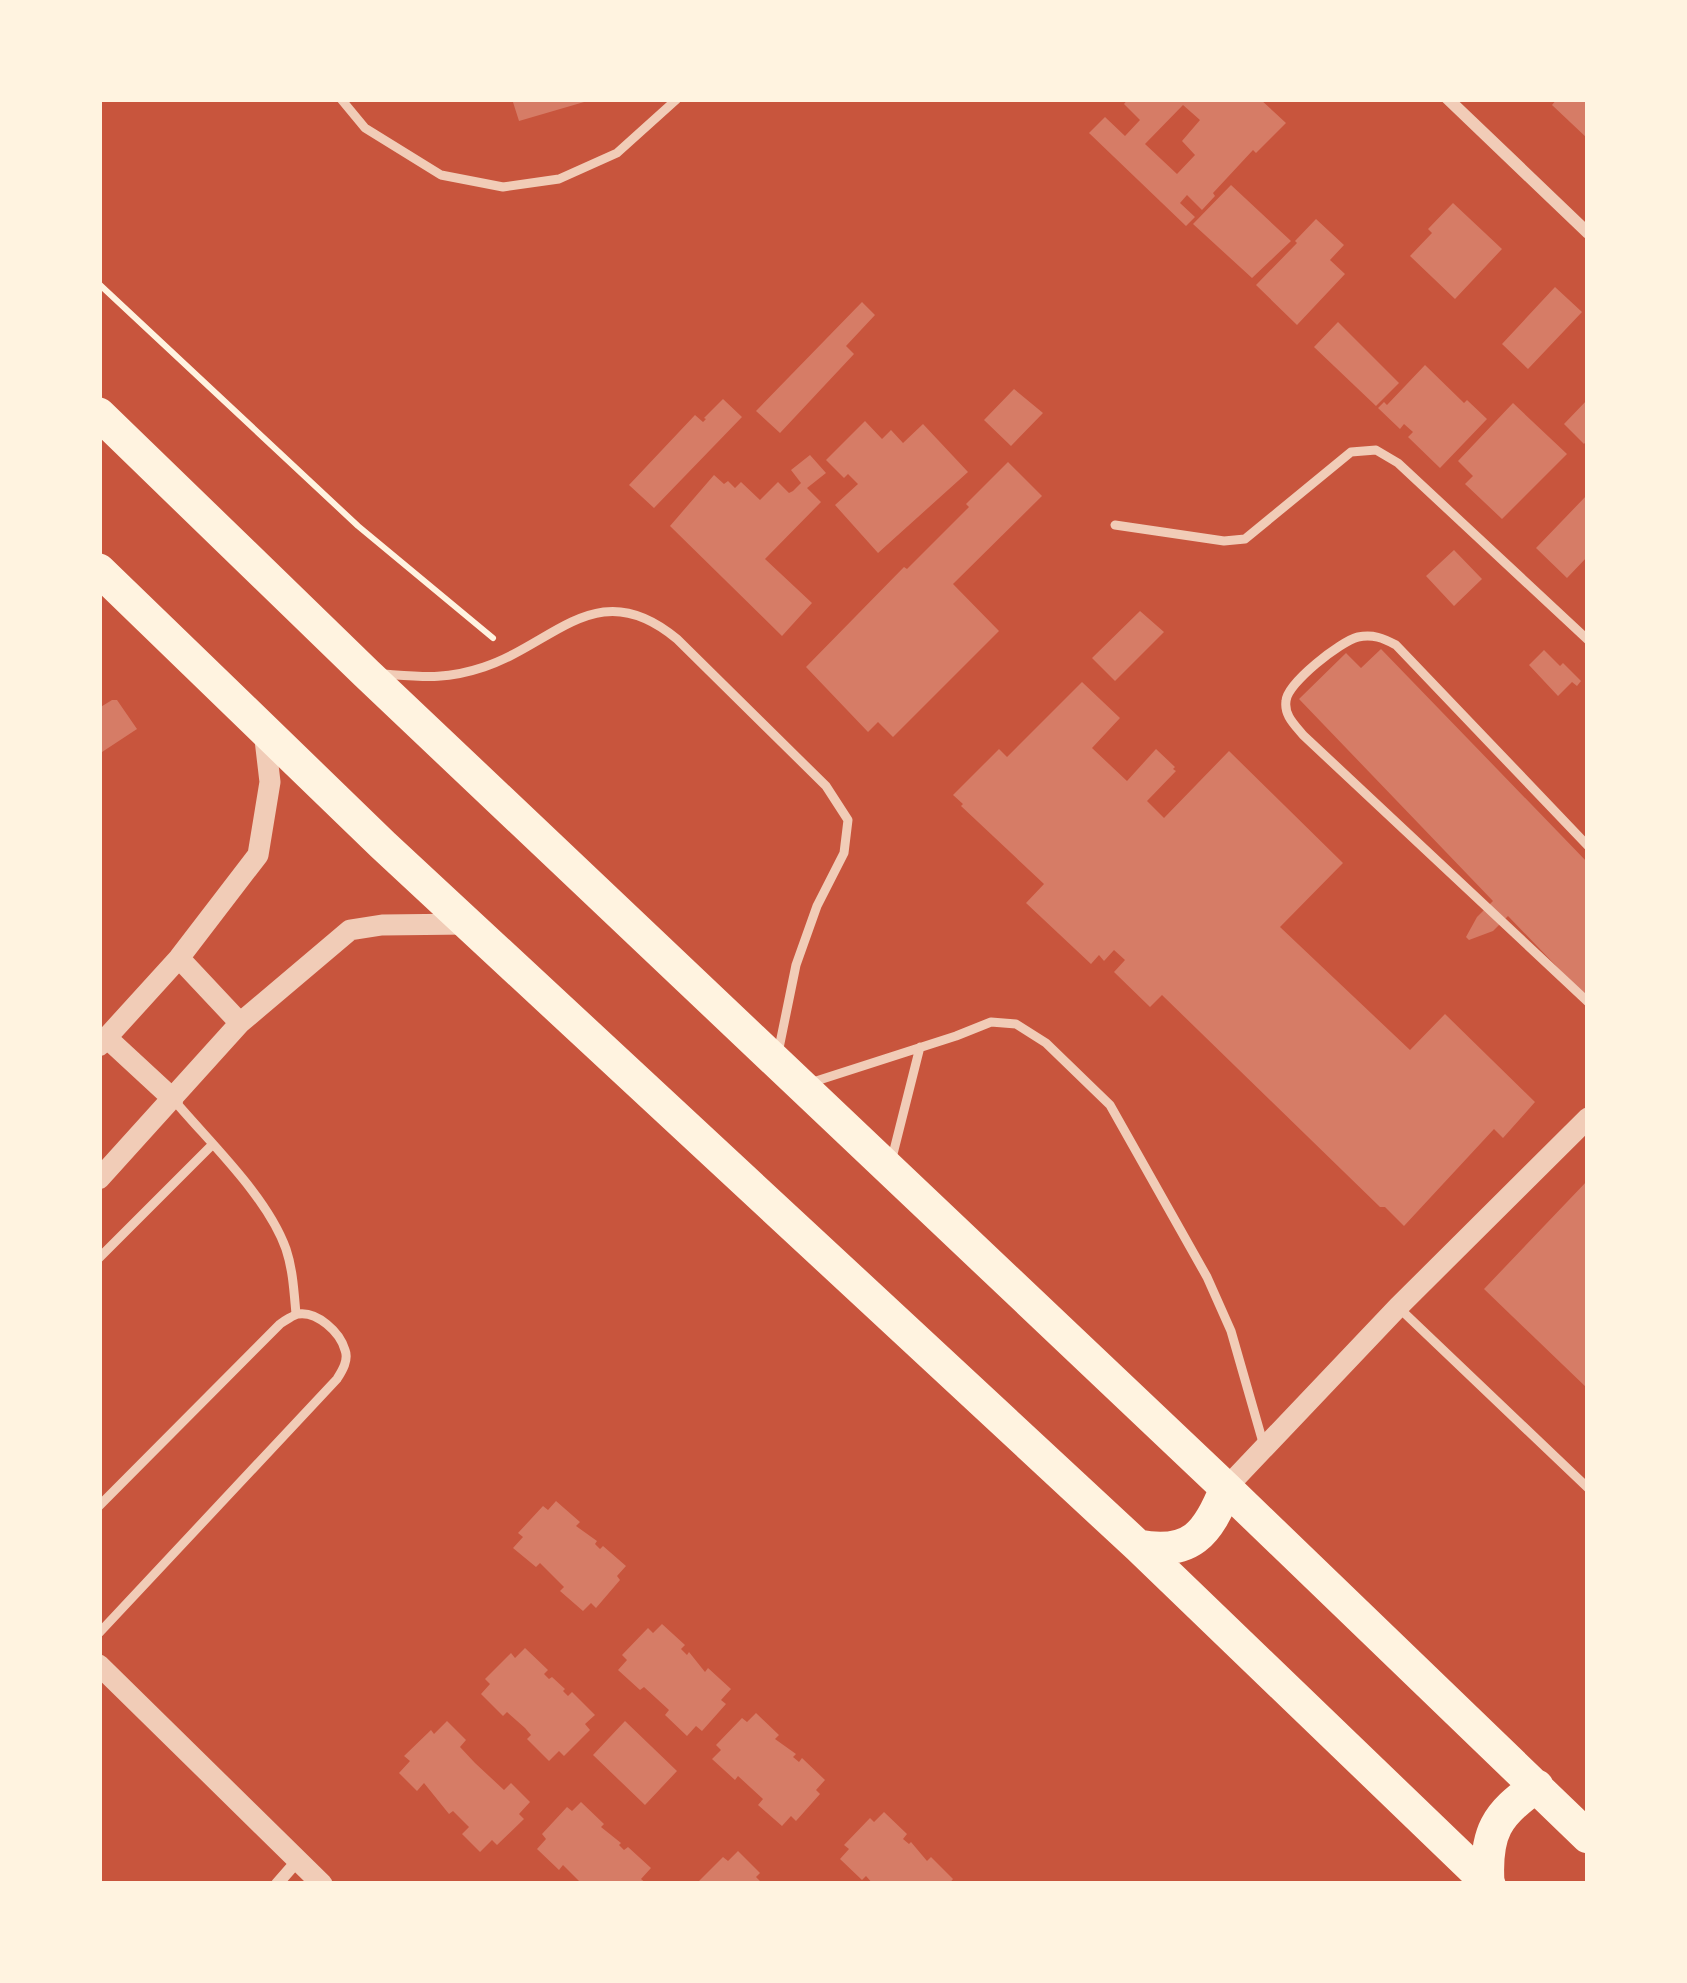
<svg xmlns="http://www.w3.org/2000/svg" width="1687" height="1983" viewBox="0 0 1687 1983" font-family="Jost,sans-serif">
<style>
.building{fill:#d67c66;fill-rule:evenodd}
.lines{fill:none;stroke-linecap:round;stroke-linejoin:round}
.path{stroke:#fff3e0;stroke-width:6}
.service{stroke:#f1ccb7;stroke-width:9}
.minor{stroke:#f1ccb7;stroke-width:12}
.tertiary{stroke:#f1ccb7;stroke-width:21}
.trunk{stroke:#fff3e0;stroke-width:33}
</style>
<rect width="100%" height="100%" fill="#c8553d"/>
<path class="building" d="M512,99H591V100L519,121Z
M1128,99H1260L1286,123L1256,153L1253,150L1213,193L1215,196L1202,210L1187,195L1180,203L1195,217L1186,226L1089,133L1105,117L1125,136L1140,120L1124,104ZM1183,105L1200,120L1182,141L1195,155L1177,174L1145,144Z
M1557,99H1588V139L1552,105Z
M1231,185L1291,241L1252,278L1193,224Z
M1453,203L1502,249L1455,299L1410,256L1432,233L1428,229Z
M1316,219L1344,245L1330,260L1345,274L1297,325L1256,285L1297,243L1295,241Z
M1555,287L1582,312L1528,369L1502,344Z
M862,302L875,315L846,346L854,354L780,433L756,411Z
M1338,322L1399,383L1376,406L1314,347Z
M1425,365L1464,403L1467,400L1487,419L1440,468L1408,437L1413,432L1404,424L1400,429L1378,408L1384,402L1387,405Z
M1014,389L1043,413L1011,446L984,420Z
M723,399L742,417L654,508L629,485L695,415L703,422L706,419L704,418Z
M1588,399V439L1584,444L1564,424Z
M1513,403L1567,454L1502,519L1465,484L1473,476L1458,461Z
M865,421L882,439L891,430L903,443L923,424L968,472L878,553L835,505L858,484L848,474L844,478L826,460Z
M810,455L826,473L807,488L821,502L765,559L812,603L782,636L670,526L714,475L724,484L728,481L735,488L741,482L760,500L778,482L789,493L793,491L801,483L791,470Z
M1008,462L1042,496L953,584L999,631L893,737L878,722L868,732L806,667L904,567L907,569L969,507L966,504Z
M1588,494V556L1567,578L1536,548Z
M1454,550L1482,579L1454,606L1426,576Z
M1140,611L1164,632L1115,681L1092,658Z
M1381,649L1588,863V999L1508,916L1493,931L1469,940L1466,937L1477,917L1493,901L1299,699L1346,653L1361,668Z
M1544,650L1560,666L1563,663L1581,681L1577,686L1572,682L1558,696L1529,665Z
M1082,682L1120,718L1092,748L1127,781L1156,749L1175,767L1173,769L1176,771L1147,801L1164,818L1229,751L1343,863L1280,927L1410,1050L1445,1014L1535,1102L1503,1138L1494,1129L1404,1226L1385,1207H1380L1162,995L1150,1007L1114,972L1125,960L1114,950L1104,961L1099,955L1091,964L1026,903L1044,884L961,806L963,804L953,795L999,749L1007,757Z
M112,700H117L137,729L99,754V708Z
M1588,1180V1389L1484,1289Z
M556,1501L580,1522L576,1526L597,1541L595,1544L600,1549L603,1546L626,1566L617,1576L620,1580L596,1608L591,1603L583,1611L560,1591L564,1587L540,1563L536,1567L513,1548L523,1537L518,1533L543,1506L548,1510Z
M662,1624L685,1645L681,1649L687,1655L689,1652L705,1672L708,1668L731,1689L721,1700L726,1704L702,1731L696,1726L687,1736L665,1715L669,1710L644,1687L640,1690L618,1670L627,1660L622,1655L648,1628L653,1633Z
M525,1648L548,1670L544,1674L549,1679L552,1677L565,1689L563,1691L568,1696L572,1692L595,1715L585,1724L590,1730L564,1756L559,1751L549,1761L527,1739L531,1735L525,1728L507,1712L503,1716L481,1694L490,1684L485,1679L511,1653L515,1658Z
M756,1713L779,1735L775,1739L796,1754L793,1757L799,1762L802,1758L825,1780L816,1790L820,1794L796,1821L791,1816L782,1826L758,1805L763,1799L738,1776L735,1780L712,1759L721,1750L716,1745L742,1718L747,1722Z
M447,1721L466,1740L460,1747L475,1763L504,1790L511,1783L530,1802L519,1814L524,1819L497,1845L492,1840L480,1852L462,1834L469,1827L453,1811L449,1814L424,1783L417,1791L399,1773L410,1761L404,1756L431,1730L434,1734Z
M625,1721L677,1771L645,1805L593,1755Z
M581,1802L604,1824L601,1827L621,1843L619,1845L624,1850L628,1847L651,1868L641,1879L647,1884H582L563,1865L559,1870L537,1849L546,1839L542,1834L567,1807L572,1811Z
M884,1812L907,1834L903,1839L909,1844L911,1842L927,1861L931,1857L953,1879L949,1884H873L866,1876L862,1880L840,1859L849,1849L844,1845L870,1818L874,1822Z
M738,1851L760,1873L756,1877L763,1884H696L723,1857L728,1861Z"/>
<g class="lines">
<path class="path" d="M99,284L358,526L493,638"/>
<path class="service" d="M341,99L365,128L441,175L503,187L559,179L617,153L677,99
M1115,525L1224,541L1245,539L1351,452L1376,450L1398,463L1588,640
M383,674C424,677 445,680 484,667C556,643 598,573 677,639L826,786L848,820L844,853L817,906L796,965L778,1053
M1588,846L1396,645C1383,638 1373,634 1358,637C1341,641 1287,683 1286,701C1284,715 1294,724 1303,735L1588,1002
M813,1082L956,1036L991,1022L1016,1024L1046,1043L1110,1105L1207,1277L1231,1331L1264,1446
M173,1099C210,1143 267,1196 286,1249C293,1270 294,1292 296,1314
M892,1158L920,1047
M99,1258L212,1145
M1398,1307L1588,1488
M99,1506L280,1324C284,1321 294,1315 298,1314C317,1311 340,1332 345,1350C349,1360 342,1371 337,1379L99,1633"/>
<path class="minor" d="M1448,99L1588,233
M277,1884L298,1860"/>
<path class="tertiary" d="M179,958L240,1023
M107,1038L173,1099
M99,1046L179,958L258,855L270,782L264,731
M99,1179L240,1023L350,930L382,925L468,924
M1226,1488L1398,1307L1588,1118
M99,1665L322,1884"/>
<path class="trunk" d="M99,414L366,673L1226,1488L1588,1837
M99,570L383,845L1138,1546L1489,1884
M1138,1546C1191,1556 1208,1534 1226,1488
M1488,1883C1485,1833 1496,1814 1537,1786"/>
</g>
<rect width="1687" height="1983" fill="none" stroke="#fff3e0" stroke-width="204"/>
</svg>
